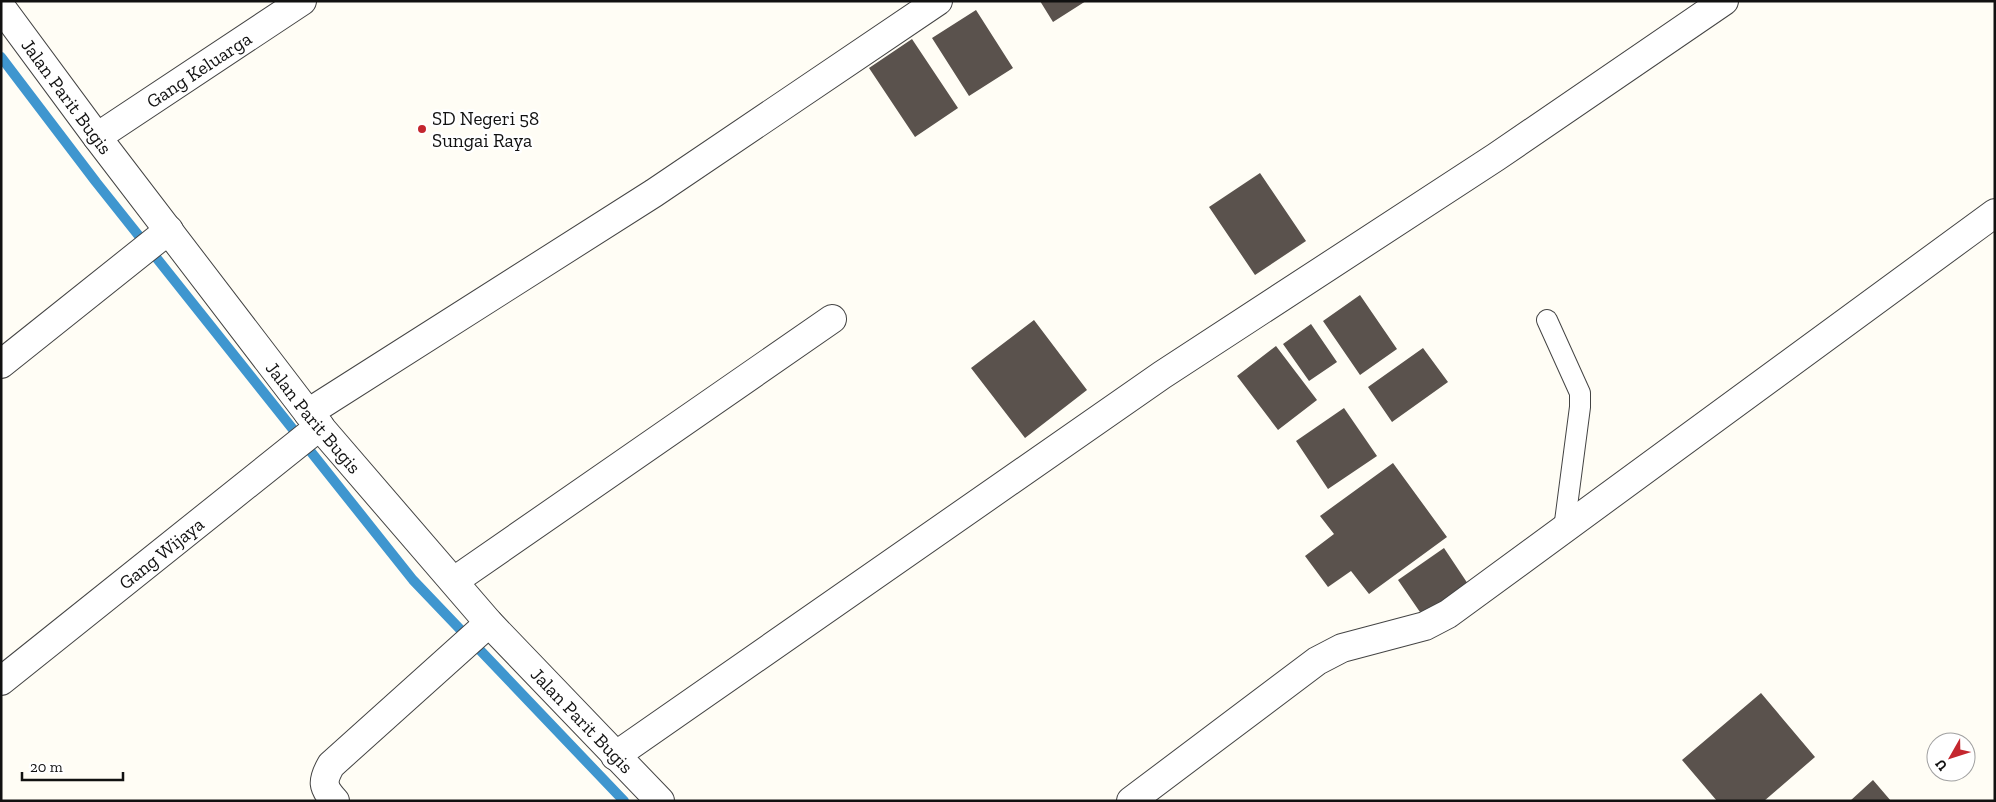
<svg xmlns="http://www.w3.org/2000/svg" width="1996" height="802" viewBox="0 0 1996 802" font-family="'Zilla Slab',serif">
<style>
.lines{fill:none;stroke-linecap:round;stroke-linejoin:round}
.stream{stroke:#3f96cf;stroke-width:10}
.building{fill:#5a524d}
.service-casing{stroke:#444;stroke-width:22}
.minor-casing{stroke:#444;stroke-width:30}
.service{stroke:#fff;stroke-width:20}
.minor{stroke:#fff;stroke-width:28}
.poi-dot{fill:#c4262e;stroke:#fff;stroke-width:2}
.labels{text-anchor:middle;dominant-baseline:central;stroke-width:5;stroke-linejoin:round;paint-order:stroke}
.street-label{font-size:19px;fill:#111;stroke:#fff}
.poi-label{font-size:19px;fill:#111;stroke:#fff;text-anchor:start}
</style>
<rect width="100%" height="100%" fill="#fffdf5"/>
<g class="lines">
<path class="stream" d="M1,57L96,182L413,580L624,801"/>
</g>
<path class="building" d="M1040,1H1086L1053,22Z
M976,10L1013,68L969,96L932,38Z
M912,39L958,108L915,137L869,68Z
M1260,173L1306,241L1255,275L1209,207Z
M1360,295L1397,349L1360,375L1323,321Z
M1034,320L1087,390L1025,438L971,368Z
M1311,324L1337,362L1309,381L1283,344Z
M1276,346L1317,400L1278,430L1237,376Z
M1423,348L1448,382L1392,422L1368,387Z
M1344,408L1377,456L1328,489L1296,441Z
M1393,463L1447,537L1369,594L1351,571L1328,587L1305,556L1334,534L1320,516Z
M1444,548L1468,584L1422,615L1398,580Z
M1761,693L1815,757L1764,801H1717L1682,760Z
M1873,780L1891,801H1850Z"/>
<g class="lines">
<g class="service-casing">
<path id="service" d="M1547,320L1580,393V407L1564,529"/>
</g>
<g class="minor-casing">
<g id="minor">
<path id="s1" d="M1,7L97,137L308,413L489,623L660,801"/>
<path id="s2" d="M97,137L302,1"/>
<path d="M1,364L169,230"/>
<path d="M308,413L654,193L938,1"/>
<path d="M454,581L832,319"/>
<path id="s3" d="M1,681L320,426"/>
<path d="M615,756L1162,375L1496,157L1724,1"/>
<path d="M335,801C322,787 322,781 331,765L489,623"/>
<path d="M1131,801L1317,661L1342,648L1425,626L1448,614L1995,213"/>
</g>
</g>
<use href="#service" class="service"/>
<use href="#minor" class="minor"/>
</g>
<circle class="poi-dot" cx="422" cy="129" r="5"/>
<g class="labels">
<g class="street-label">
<text stroke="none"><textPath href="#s2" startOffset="122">Gang Keluarga</textPath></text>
<text stroke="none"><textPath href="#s1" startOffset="111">Jalan Parit Bugis</textPath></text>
<text stroke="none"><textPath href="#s1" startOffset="516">Jalan Parit Bugis</textPath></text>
<text stroke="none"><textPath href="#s3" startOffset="205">Gang Wijaya</textPath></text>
<text stroke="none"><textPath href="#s1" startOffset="921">Jalan Parit Bugis</textPath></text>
</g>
<g class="poi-label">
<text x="432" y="118">SD Negeri 58<tspan x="432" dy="22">Sungai Raya</tspan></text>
</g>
</g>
<rect width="1996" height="802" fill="none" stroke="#111111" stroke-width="5"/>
<g transform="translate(1951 757) rotate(231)"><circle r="24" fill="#ffffff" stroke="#a0a0a0"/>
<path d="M0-4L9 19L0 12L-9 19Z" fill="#c4262e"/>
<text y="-8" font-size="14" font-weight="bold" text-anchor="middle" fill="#111111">U</text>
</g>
<path d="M22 772v8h101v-8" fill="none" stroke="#111111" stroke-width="2.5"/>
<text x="30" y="772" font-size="15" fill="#111111" stroke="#ffffff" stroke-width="4" paint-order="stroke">20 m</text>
</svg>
